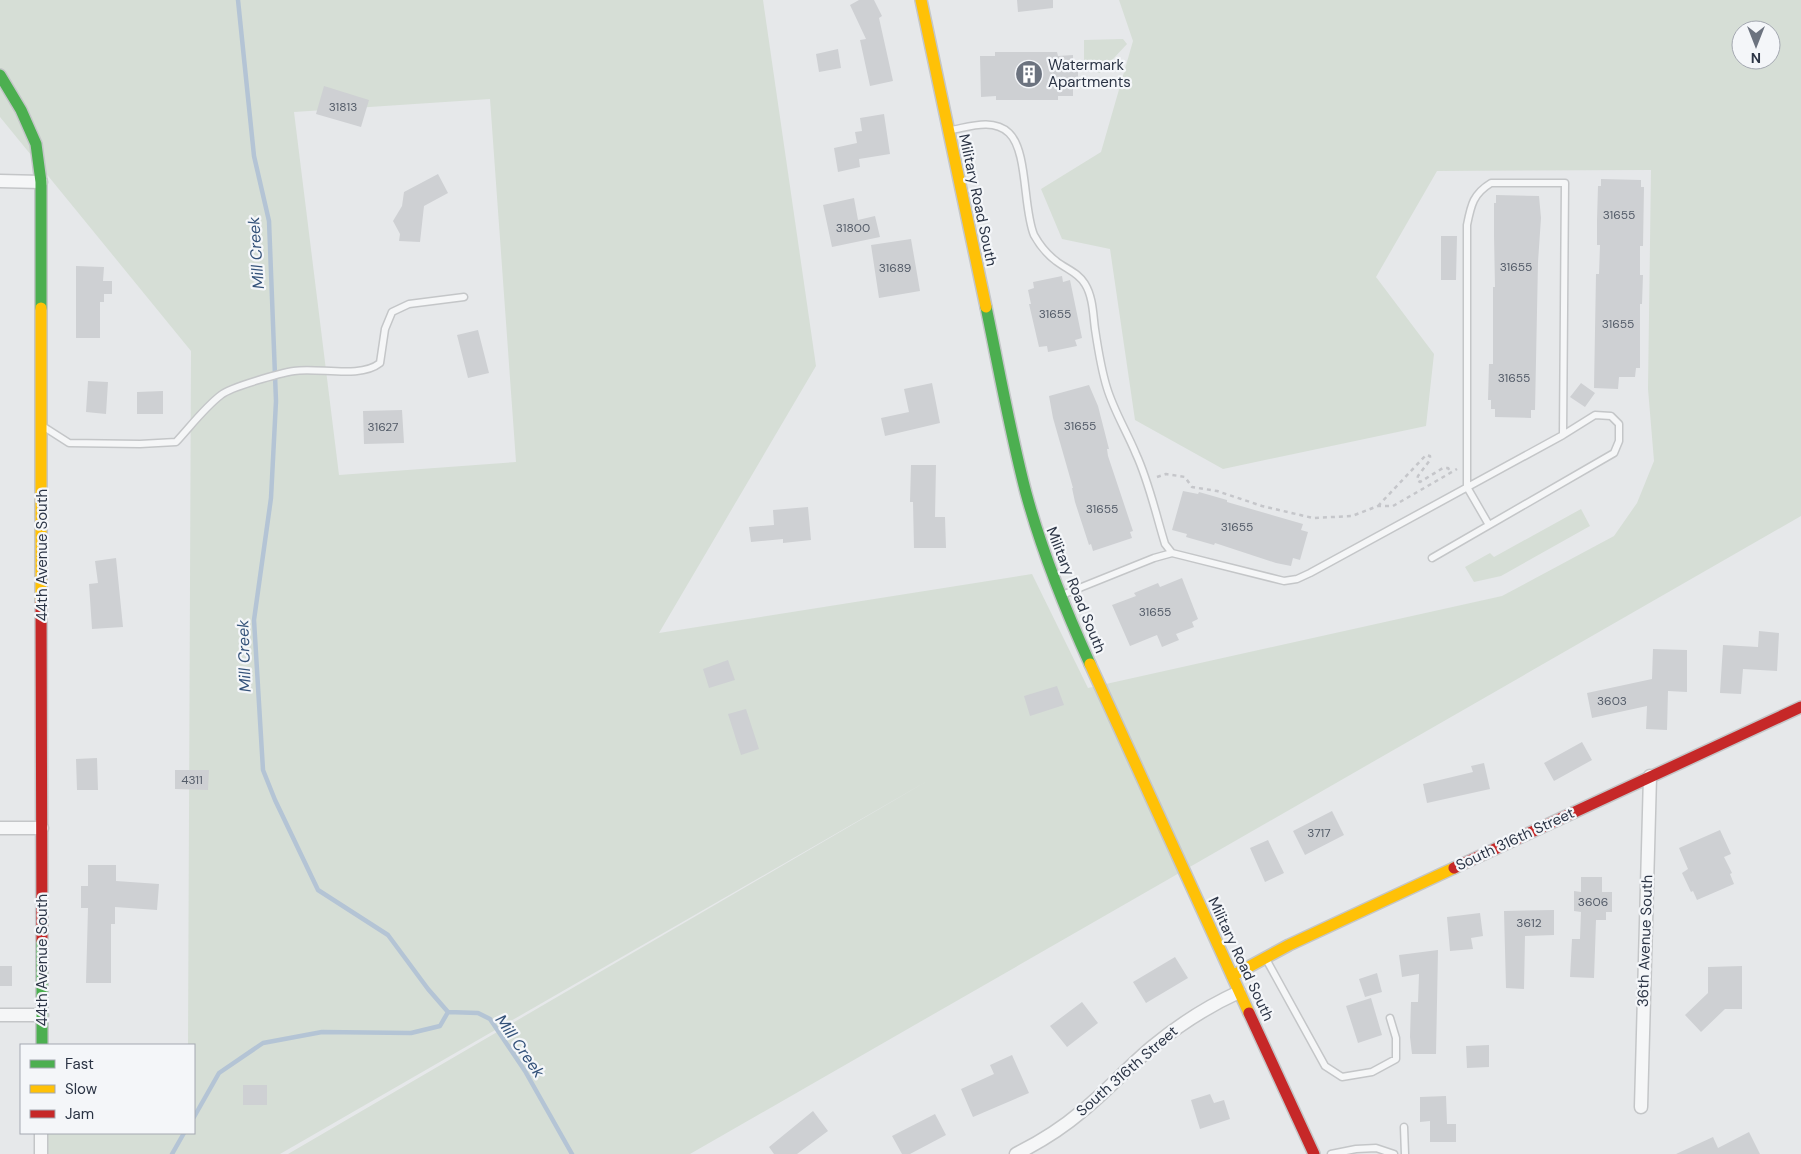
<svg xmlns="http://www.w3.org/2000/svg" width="1801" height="1154" viewBox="0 0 1801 1154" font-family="'DM Sans',sans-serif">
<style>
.green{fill:#d6ded6;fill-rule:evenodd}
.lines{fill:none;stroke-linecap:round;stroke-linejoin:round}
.stream{stroke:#b4c4d5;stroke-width:4.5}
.building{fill:#ced0d3}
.lane-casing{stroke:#c4c6c8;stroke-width:9}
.street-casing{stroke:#c4c6c8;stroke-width:15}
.fast-casing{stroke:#c4c6c8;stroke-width:14}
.slow-casing{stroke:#c4c6c8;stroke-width:14}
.jam-casing{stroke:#c4c6c8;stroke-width:14}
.path{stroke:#c5c6ca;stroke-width:2.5;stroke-dasharray:4 4;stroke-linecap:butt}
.lane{stroke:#f5f6f7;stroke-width:6}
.street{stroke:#f5f6f7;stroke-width:12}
.fast{stroke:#4caf50;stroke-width:11}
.slow{stroke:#ffc107;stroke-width:11}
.jam{stroke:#c62828;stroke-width:11}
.labels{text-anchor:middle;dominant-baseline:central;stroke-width:4.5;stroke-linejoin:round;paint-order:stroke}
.number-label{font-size:12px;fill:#545c69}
.poi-label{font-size:15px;fill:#2b3445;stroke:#f4f6f9;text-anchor:start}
.street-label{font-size:15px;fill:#2b3445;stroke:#f4f6f9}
.water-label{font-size:16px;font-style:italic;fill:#34527a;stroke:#f4f6f9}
</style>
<rect width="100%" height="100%" fill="#e6e8ea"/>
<path class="green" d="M0,0H763L816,366L659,633L1032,574L1088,688L1502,596L1614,536L1637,503L1654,461L1648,389L1651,170L1437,171L1376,277L1434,354L1426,426L1223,469L1135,420L1110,249L1062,239L1041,189L1101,152L1133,41L1119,0H1801V516L690,1154H288L929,780L280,1154H41V1133H194V1045H188L191,351L0,117ZM1741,30H1771V60H1741ZM490,99L516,462L339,475L294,112Z
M1123,39L1127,44L1100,73L1084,68V40Z
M1581,509L1590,526L1501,576L1474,582L1465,567L1490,553L1494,557Z"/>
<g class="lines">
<path class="stream" d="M238,0L254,156L269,221L276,401L271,498L254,620L263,770L275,800L318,890L388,935L428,989L448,1012L478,1013L490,1019L525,1071L572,1154
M194,1117L219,1073L263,1043L322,1032L411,1033L440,1026L448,1012
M172,1154L184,1133"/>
</g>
<path class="building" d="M859,0H874L882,16L879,18L893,81L870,86L860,40L866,39L850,5Z
M1017,0H1053V8L1018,12Z
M838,49L841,68L819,72L816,54Z
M995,52H1057L1058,56L1073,55V66H1078V83H1073V96H1058V100H996V96L981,97L980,56H995Z
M324,86L369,100L361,127L316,114Z
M884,114L890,154L859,159L860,167L838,172L834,148L857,143L855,132L862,131L860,118Z
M438,174L448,193L424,206L420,242L399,241L400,234L393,221L402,206L404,192Z
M1601,179L1641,180V187H1644L1643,246H1640V275H1643L1642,304H1640V368H1636L1635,377H1619L1618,389L1594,388L1596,274H1599L1600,245H1597V220L1598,186H1601Z
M1496,195L1539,196L1541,218L1538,262L1535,410H1531V418L1495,417V409H1491V400H1488L1489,364H1493V287H1495L1494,236V203H1496Z
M854,198L858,220L875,216L880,237L832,247L823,205Z
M1441,236H1457L1456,280H1441Z
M911,239L920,291L879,298L871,245Z
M76,266L104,267L103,281H112V294H104V302H100V338H76Z
M1062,276L1063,282L1070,280L1082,338L1075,340L1077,346L1048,352L1047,346L1039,347L1029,304H1031L1028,290L1034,288L1033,282Z
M478,330L489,373L468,378L457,335Z
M88,381L108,382L106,414L86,412Z
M932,383L940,423L885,436L881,418L909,412L904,389Z
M1581,383L1595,393L1585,407L1570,397Z
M1089,385L1098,406L1109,449H1107L1108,456L1133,531L1130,532L1132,538L1093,551L1091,544L1089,545L1075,502L1072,488H1073L1053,418L1049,396Z
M163,391V414H137V392Z
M402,410L404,443L364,444L363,411Z
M911,465H936L935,517H945L946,548H914L913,502H910Z
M1183,491L1198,494L1199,492L1227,500V502L1303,524L1301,530L1308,532L1300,560L1293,558L1291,566L1276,563L1215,543L1214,545L1186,537L1187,534L1172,530Z
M808,507L811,540L783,543V539L751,542L749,527L774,525L773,510Z
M116,558L123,627L92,629L89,584L98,583L95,561Z
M1182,578L1198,619L1192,622L1194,627L1176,634L1179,640L1162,647L1157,635L1130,646L1112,605L1136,596L1134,593L1158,583L1160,587Z
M1759,631L1779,633L1777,671L1743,669L1741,694L1720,693L1723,645L1758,647Z
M1653,649L1687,650V692L1668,691L1667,730L1646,729L1647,706L1592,718L1587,693L1652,679Z
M728,660L735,680L709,688L703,669Z
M1057,686L1064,705L1030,716L1024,696Z
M746,709L759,749L741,755L728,714Z
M1582,742L1592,760L1554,781L1544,763Z
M97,758L98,790H77L76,759Z
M1484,763L1490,789L1427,803L1423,784L1473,772L1471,766Z
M175,770H209L208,790L175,789Z
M1332,811L1344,835L1305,855L1293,831Z
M1720,830L1731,854L1724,857L1732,873L1730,874L1734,884L1697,900L1693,891L1691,892L1682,873L1688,869L1679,848Z
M1268,840L1284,873L1265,882L1250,848Z
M88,865H116V881L159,884L157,910L115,907V924H111V983H86L88,908H81V886H88Z
M1581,877H1602V892H1612V912H1606V920H1596L1594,978L1570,977L1572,939H1580L1581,912L1574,911V891L1581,892Z
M1554,910V935L1525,936L1524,989L1506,988L1504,911Z
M1480,913L1483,936L1471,938L1473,949L1450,951L1447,917Z
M1438,950L1436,1054H1412L1410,1037L1411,1002H1418L1419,974L1402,977L1399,955Z
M1175,957L1188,978L1146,1003L1133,982Z
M0,966H12V986H0Z
M1742,966V1009H1725L1701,1032L1685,1015L1708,993V967Z
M1377,973L1382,992L1365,997L1359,979Z
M1371,998L1382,1035L1358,1043L1346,1006Z
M1082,1002L1098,1023L1067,1047L1050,1026Z
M1489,1045V1067L1467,1068L1466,1046Z
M1012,1055L1029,1093L973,1117L961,1089L994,1074L990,1065Z
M243,1085H267V1105H243Z
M1210,1094L1214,1103L1224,1100L1230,1119L1200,1129L1191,1100Z
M1446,1096L1447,1124H1456V1142H1430V1121L1420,1122V1097Z
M813,1111L828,1131L797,1154H774L769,1147Z
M935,1114L946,1135L910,1154H902L892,1136Z
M1749,1132L1760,1154H1676L1713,1137L1718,1148Z"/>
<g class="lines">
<g class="lane-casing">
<path id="lane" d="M951,130C969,127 993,118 1009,133C1028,151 1023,209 1034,235C1039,244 1048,255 1056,261C1066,269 1079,273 1085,284C1093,297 1093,314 1095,329C1098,349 1101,369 1107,388C1114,411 1127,432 1136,454C1149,482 1156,515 1165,544L1172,553
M44,427L69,443L140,444L176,442C190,427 205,407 221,395C230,387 281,373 294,371C318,367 360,379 380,363L385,329L392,312L409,304L464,297
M1432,558L1614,453L1619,441V424L1611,416L1595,415L1563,435
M1062,595L1154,558L1172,553L1284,581L1297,579L1310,573L1563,435L1565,183H1491C1473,194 1471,205 1467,225V487L1489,525
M1266,959L1325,1066L1342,1077L1372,1072L1396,1059V1038L1390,1018
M1404,1127L1405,1154
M1331,1154L1356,1149L1376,1148L1394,1154"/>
</g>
<g class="street-casing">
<path id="street" d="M0,181L41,182
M0,828H42
M0,1015H42
M1641,1107L1650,776
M41,1154V1133
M1016,1154C1040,1142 1061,1129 1081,1112C1106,1092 1127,1068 1152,1047C1180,1024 1206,1007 1239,992"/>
</g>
<g class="fast-casing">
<path id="fast" d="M0,75L21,110L36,144L41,182V308
M986,307C999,369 1010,432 1026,493C1042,552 1065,609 1090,664
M42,941V1045"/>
</g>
<g class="slow-casing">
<path id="slow" d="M921,0L986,307
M41,308V602
M1090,664L1249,1013
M1232,976L1289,945L1454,868"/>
</g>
<g class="jam-casing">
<path id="jam" d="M41,602L42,941
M1454,868L1801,707
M1249,1013L1314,1154"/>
</g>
<path class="path" d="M1157,477L1166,474L1185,477L1192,487L1217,491L1262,506L1313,518L1352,516L1378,506H1393L1457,469
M1378,506L1426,455L1430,456V460L1418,476L1417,480L1420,482L1443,468H1448L1451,473"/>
<use href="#lane" class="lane"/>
<use href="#street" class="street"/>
<use href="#fast" class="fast"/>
<use href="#slow" class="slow"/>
<use href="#jam" class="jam"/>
</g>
<defs>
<g id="building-disc" transform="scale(1.4375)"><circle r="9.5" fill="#6c737f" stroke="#f4f6f9"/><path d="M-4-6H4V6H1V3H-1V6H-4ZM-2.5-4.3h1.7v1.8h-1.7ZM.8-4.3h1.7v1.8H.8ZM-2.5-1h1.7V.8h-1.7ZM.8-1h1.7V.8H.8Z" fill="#fff"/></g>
</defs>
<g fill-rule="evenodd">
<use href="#building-disc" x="1029" y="74"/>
</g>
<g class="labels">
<g class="number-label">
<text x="343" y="107">31813</text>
<text x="1619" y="215">31655</text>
<text x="853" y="228">31800</text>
<text x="1516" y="267">31655</text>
<text x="895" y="268">31689</text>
<text x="1055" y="314">31655</text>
<text x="1618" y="324">31655</text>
<text x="1514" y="378">31655</text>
<text x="1080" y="426">31655</text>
<text x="383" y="427">31627</text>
<text x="1102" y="509">31655</text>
<text x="1237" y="527">31655</text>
<text x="1155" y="612">31655</text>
<text x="1612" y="701">3603</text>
<text x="192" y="780">4311</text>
<text x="1319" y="833">3717</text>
<text x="1593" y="902">3606</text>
<text x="1529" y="923">3612</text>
</g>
<g class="poi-label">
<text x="1048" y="65">Watermark<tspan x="1048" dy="17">Apartments</tspan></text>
</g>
<g class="street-label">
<text transform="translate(978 200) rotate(78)">Military Road South</text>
<text transform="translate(42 555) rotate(-90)">44th Avenue South</text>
<text transform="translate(1076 590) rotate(68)">Military Road South</text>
<text transform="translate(1515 839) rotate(-25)">South 316th Street</text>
<text transform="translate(1645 941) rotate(-88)">36th Avenue South</text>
<text transform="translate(1241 959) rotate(65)">Military Road South</text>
<text transform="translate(42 960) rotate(-90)">44th Avenue South</text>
<text transform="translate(1127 1071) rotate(-41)">South 316th Street</text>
</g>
<g class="water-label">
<text transform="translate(256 253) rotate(-94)">Mill Creek</text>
<text transform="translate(244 656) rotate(-92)">Mill Creek</text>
<text transform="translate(520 1046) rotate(55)">Mill Creek</text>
</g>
</g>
<rect x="20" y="1044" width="175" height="90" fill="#f4f6f9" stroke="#a4a8b1"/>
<rect x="30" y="1060" width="25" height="8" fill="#4caf50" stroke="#a4a8b1"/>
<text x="65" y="1069" font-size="15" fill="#2b3445">Fast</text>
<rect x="30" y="1085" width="25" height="8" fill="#ffc107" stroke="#a4a8b1"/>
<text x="65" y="1094" font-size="15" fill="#2b3445">Slow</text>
<rect x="30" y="1110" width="25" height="8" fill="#c62828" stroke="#a4a8b1"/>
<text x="65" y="1119" font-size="15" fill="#2b3445">Jam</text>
<g transform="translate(1756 45) rotate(180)"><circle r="24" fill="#f4f6f9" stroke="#a4a8b1"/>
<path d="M0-4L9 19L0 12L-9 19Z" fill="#6c737f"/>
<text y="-8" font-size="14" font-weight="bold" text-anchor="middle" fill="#2b3445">N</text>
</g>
</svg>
